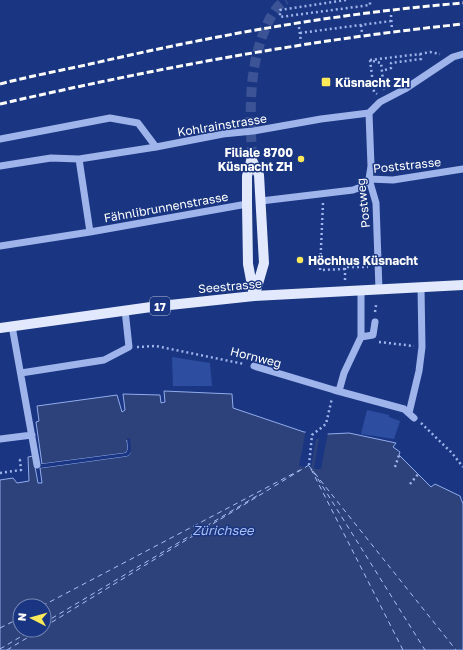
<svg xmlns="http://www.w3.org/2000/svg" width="463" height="650" viewBox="0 0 463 650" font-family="'Golos Text',sans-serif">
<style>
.green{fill:#2d4da1}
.water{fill:#2d427a;stroke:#91aced;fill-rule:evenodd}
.pier{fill:#1a3682}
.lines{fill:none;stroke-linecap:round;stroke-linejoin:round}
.ferry{stroke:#aabff3;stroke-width:1;stroke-dasharray:5 4;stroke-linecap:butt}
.major-tunnel{stroke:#3c5495;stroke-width:10;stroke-dasharray:10 5;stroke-linecap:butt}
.path{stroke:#9eb4eb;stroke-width:2.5;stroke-dasharray:2 3;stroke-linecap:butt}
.minor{stroke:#9eb4eb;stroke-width:7}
.major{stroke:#e2e9ff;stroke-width:10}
.rail{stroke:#fff;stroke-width:3;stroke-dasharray:7 3;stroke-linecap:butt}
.poi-dot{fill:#fde95a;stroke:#1a3682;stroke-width:1.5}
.labels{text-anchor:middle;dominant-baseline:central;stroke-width:3;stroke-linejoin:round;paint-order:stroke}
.shield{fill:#1a3682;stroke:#bac3da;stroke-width:1}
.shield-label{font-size:11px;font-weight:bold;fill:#fff}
.poi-label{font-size:12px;font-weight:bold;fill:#fff;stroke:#1a3682;text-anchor:start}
.street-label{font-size:12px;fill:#fff;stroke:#1a3682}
.water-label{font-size:13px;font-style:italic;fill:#aabff3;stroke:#1a3682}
</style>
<rect width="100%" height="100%" fill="#1a3682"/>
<path class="green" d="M172,357L210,363L212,386H173Z
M367,410L389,415V417L400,421L394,439L361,434Z"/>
<path class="water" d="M164,391L232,394L233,408L304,432L328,434L349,433L396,443L393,447L400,452L399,455L431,487L435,484L460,496L463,504V650H0V480L13,478L17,483L29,481L28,457L33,456L38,483H42L40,468L127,456L130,454L127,440L128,449L126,453L42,464L36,422L39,421L37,406L117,395L122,412L125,410L123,394L160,395L161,403L165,402ZM20,606H44V630H20Z"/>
<path class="pier" d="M306,430L328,432L321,469H315L314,467L319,439H316L311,468L299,466Z
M128,438L130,439L131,449L130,454L127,456L40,468L42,464L126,453L128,449L127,439Z"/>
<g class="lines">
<path class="ferry" d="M309,466L456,650
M311,469L403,650
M313,471L425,650
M42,606L300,470
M44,623L260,494
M44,627L309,465
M0,628L20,618
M0,649L32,630
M7,650L40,630"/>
<path class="major-tunnel" d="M252,157C250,113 248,68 266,27C270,17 277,5 286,0"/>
<path class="path" d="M346,0L280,10V17L370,5V0
M391,15L392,30
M361,25L362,33
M299,27L301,42
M300,33L391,21
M420,54L430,52L440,54
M370,60L420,54L421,59L391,63V68L382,71
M370,60L374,92L377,94
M373,61L381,63L384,90
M323,203L320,270L345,269
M345,280V267H368
M375,312L376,305
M379,342L414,346
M137,347L156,346L244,364
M421,423L452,453L463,467
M309,465L312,435L326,424L332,398
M395,467L399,455
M0,473L21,470L20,460H23
M410,484L419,473"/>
<path class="minor" d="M369,113L371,166L369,179L376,203L379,290
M369,113L380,102L405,89L453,57L463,54
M0,139L110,118L138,123L156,147
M79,159L90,232
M0,166L51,158L79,159L156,147L223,134L253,131L321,119L369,113
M261,201L353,190L361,187L369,179L393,180L463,169
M0,246L90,232L247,204
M12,326L37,465
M361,337V291
M254,366L334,390L404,409L414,418
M21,373L104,360L129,347L125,310
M339,391L344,373L361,337L373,335L375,322
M409,413L419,371L422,347L421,288
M0,439L32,435"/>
<path class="major" d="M252,157L247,176V204L248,264L254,296
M252,160L259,175L264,263L255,294
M0,328L151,307L254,296L463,285"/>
<path class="rail" d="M0,84C31,76 63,70 95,63C216,35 339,13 463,3
M0,104C153,69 307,40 463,24"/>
</g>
<g class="poi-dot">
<rect x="321" y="77" width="10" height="10" rx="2"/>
<circle cx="301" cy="159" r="4"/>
<circle cx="300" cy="260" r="4"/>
</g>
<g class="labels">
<rect class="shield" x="150" y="297" width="20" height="18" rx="3"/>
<g class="shield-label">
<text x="160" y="306">17</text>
</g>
<g class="poi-label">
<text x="335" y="82">Küsnacht ZH</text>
<text x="293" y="152" text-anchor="end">Filiale 8700<tspan x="293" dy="14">Küsnacht ZH</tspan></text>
<text x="308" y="260">Höchhus Küsnacht</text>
</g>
<g class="street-label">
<text transform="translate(222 125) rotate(-9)">Kohlrainstrasse</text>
<text transform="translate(407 165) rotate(-6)">Poststrasse</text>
<text transform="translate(363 203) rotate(-96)">Postweg</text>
<text transform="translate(166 207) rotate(-10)">Fähnlibrunnenstrasse</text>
<text transform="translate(230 286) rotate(-5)">Seestrasse</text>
<text transform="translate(256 357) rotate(14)">Hornweg</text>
</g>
<g class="water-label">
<text x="223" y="530">Zürichsee</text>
</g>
</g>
<g transform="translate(32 618) rotate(276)"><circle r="19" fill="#1a3682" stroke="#7686b4"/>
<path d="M0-3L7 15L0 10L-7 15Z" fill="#fde95a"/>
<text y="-6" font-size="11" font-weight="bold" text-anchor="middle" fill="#ffffff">N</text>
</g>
</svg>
